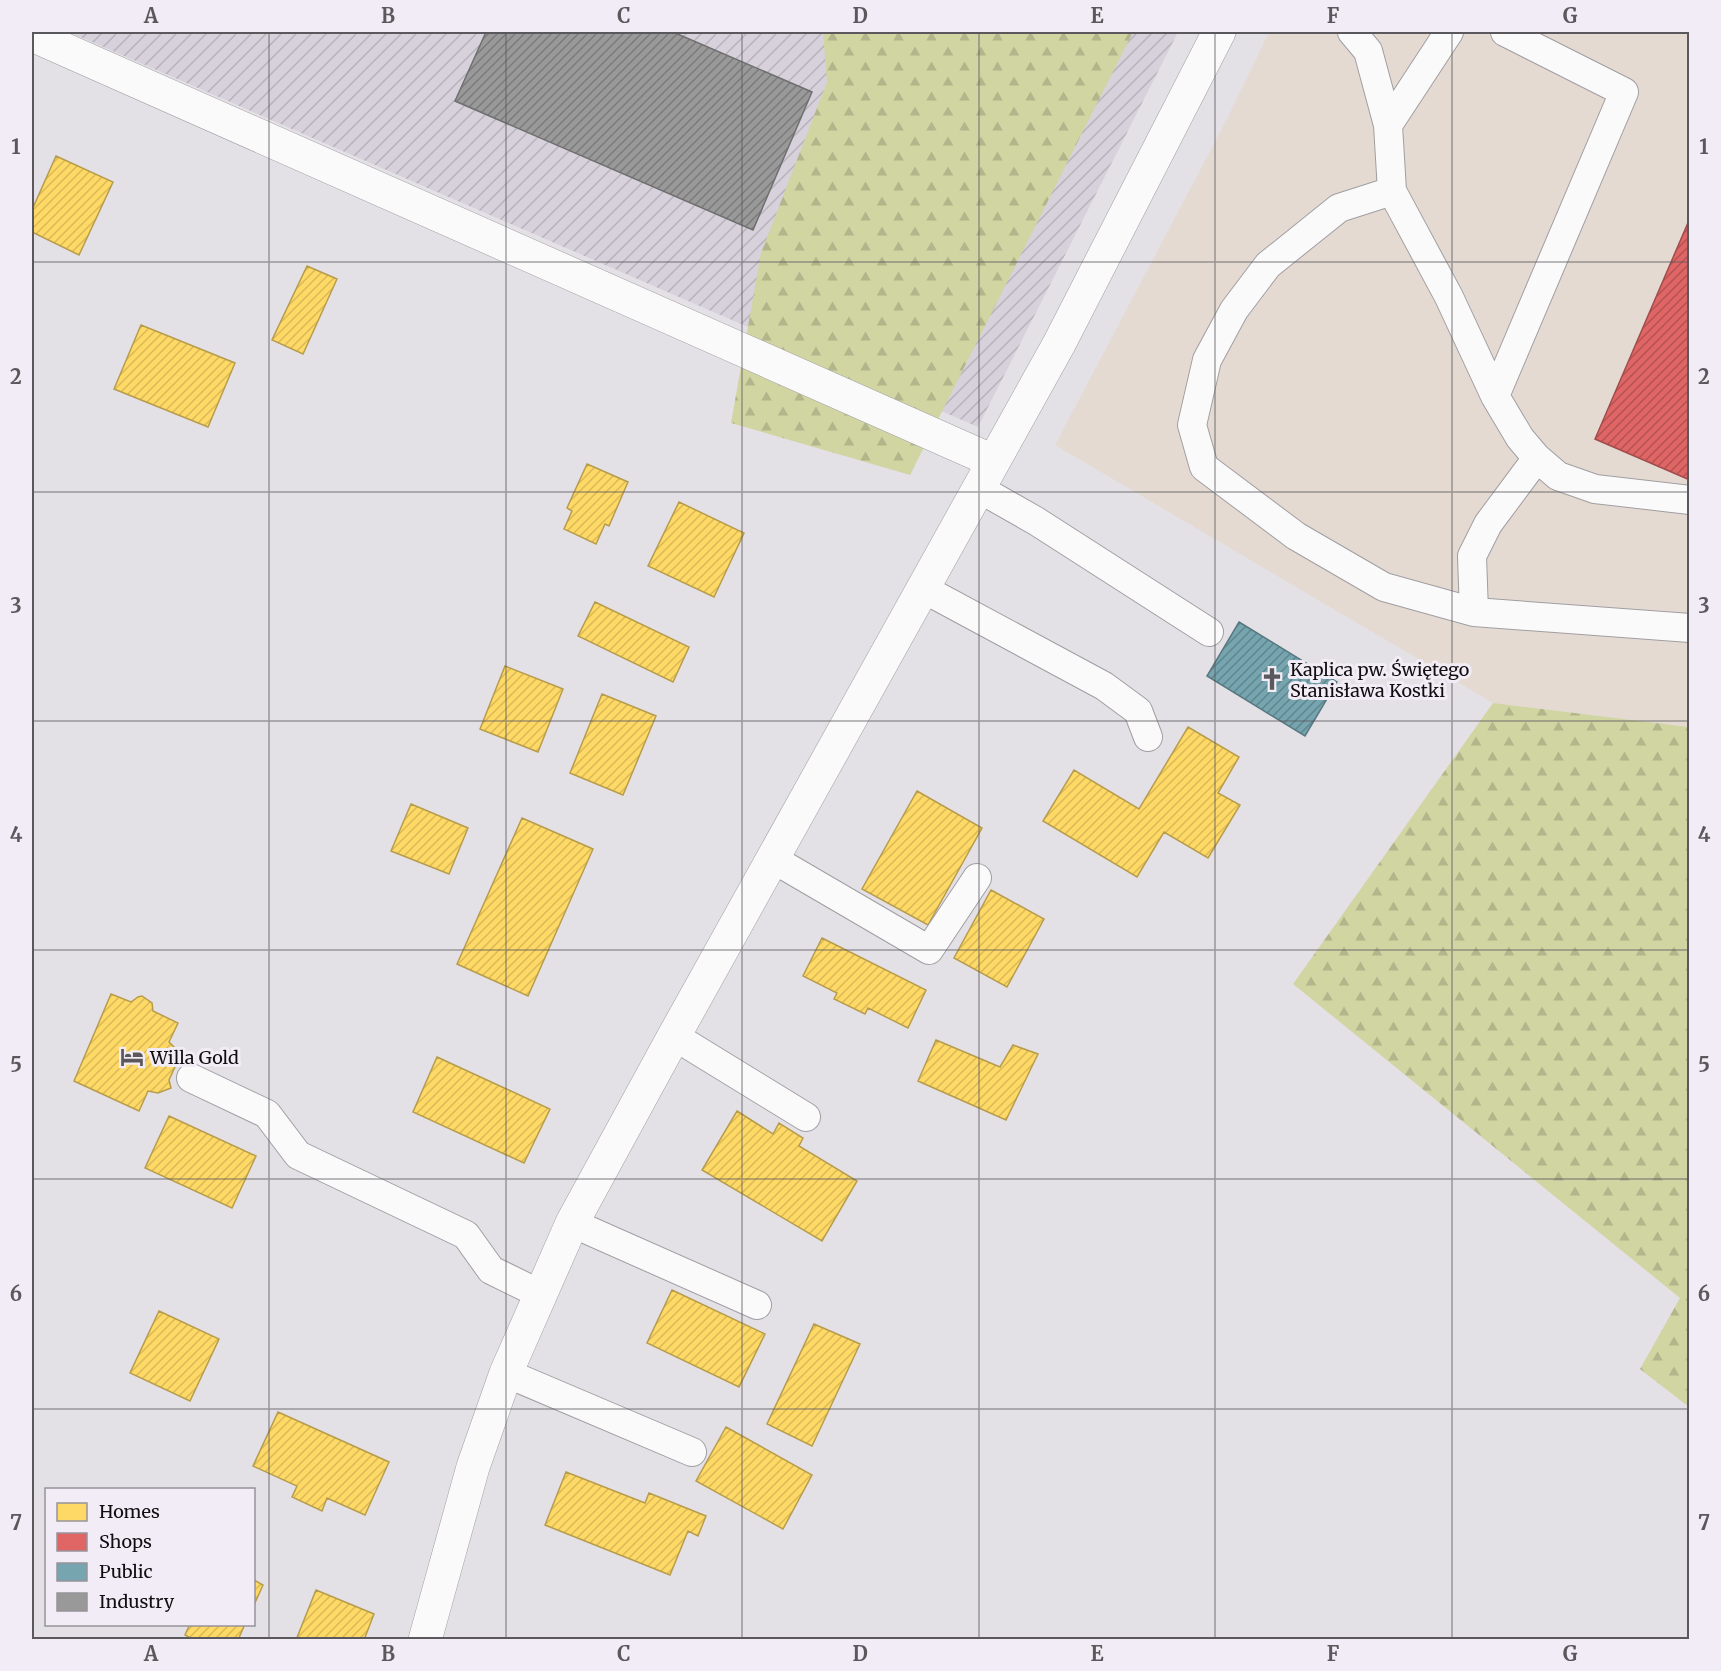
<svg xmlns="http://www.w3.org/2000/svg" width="1721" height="1671" viewBox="0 0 1721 1671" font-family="Merriweather,serif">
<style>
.commercial{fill:#e4dad2}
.industrial{fill:url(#industrial-furrows)}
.forest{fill:url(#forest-firs)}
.homes{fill:url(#homes-hatch);stroke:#b79c4c;stroke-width:1.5}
.shops{fill:url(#shops-hatch);stroke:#a24c4c;stroke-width:1.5}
.public{fill:url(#public-hatch);stroke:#577880;stroke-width:1.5}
.industry{fill:url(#industry-hatch);stroke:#706f70;stroke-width:1.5}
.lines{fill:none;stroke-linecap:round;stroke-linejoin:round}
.service-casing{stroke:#a09ea2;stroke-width:30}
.minor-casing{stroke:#a09ea2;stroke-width:34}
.secondary-casing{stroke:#a09ea2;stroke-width:34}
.service{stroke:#fbfafb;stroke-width:28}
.minor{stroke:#fbfafb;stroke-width:33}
.secondary{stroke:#fbfafb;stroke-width:33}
.grid{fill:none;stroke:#5a585c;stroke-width:1.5;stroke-opacity:0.55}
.labels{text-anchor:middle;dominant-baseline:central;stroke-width:6;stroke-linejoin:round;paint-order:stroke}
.poi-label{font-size:18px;fill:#100e11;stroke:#f1ecf5;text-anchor:start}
.neatline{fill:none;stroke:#5a585c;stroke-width:2}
.grid-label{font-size:20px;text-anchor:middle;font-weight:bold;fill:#5a585c}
</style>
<defs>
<pattern id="industrial-furrows" width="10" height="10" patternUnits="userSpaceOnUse" patternTransform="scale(1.5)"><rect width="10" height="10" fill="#d7d1db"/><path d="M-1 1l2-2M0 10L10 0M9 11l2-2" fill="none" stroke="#b8b2bb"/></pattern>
<pattern id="forest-firs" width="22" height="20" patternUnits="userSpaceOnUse" patternTransform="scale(1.5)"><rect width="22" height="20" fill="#d0d5a2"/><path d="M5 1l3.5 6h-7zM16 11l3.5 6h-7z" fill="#b2b68a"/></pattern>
<pattern id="homes-hatch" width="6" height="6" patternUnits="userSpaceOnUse" patternTransform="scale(1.5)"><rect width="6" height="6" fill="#ffd966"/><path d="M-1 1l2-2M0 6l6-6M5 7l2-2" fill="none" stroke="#dab957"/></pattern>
<pattern id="shops-hatch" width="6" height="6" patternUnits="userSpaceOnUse" patternTransform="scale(1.5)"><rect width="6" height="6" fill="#e06666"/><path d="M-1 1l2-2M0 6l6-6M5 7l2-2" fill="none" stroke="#b45253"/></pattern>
<pattern id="public-hatch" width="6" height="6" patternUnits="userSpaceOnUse" patternTransform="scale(1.5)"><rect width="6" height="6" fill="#76a5af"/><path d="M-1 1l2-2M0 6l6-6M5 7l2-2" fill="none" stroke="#5f858d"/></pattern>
<pattern id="industry-hatch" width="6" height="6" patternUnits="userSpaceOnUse" patternTransform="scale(1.5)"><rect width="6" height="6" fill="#999"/><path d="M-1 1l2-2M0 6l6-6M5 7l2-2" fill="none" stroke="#7b7b7b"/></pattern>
</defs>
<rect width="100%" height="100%" fill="#e4e1e6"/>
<path class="commercial" d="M1269,32H1689V727L1493,703L1055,445L1227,119Z"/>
<path class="industrial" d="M69,32H1178L978,427Z"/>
<path class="forest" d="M823,32H1133L910,475L731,423L761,253L827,82Z
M1493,703L1689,727V1407L1640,1369L1680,1298L1293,984Z"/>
<path class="homes" d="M56,156L113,182L79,255L32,232V210Z
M307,266L337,279L303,354L272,340Z
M141,325L235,363L208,427L114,389Z
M587,464L628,482L609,526L605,524L596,544L564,529L572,511L567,508Z
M679,502L744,533L714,597L648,566Z
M595,602L689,647L673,682L578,636Z
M505,666L563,689L538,752L480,729Z
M602,694L656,716L623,795L570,773Z
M1188,727L1239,757L1218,793L1240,805L1208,858L1164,832L1137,877L1043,821L1074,770L1139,809Z
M917,791L982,828L928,925L862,889Z
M411,804L468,828L449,874L391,851Z
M522,818L593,849L528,996L457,964Z
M991,890L1044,919L1007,987L954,958Z
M822,938L926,990L908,1028L868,1008L865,1014L834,999L837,993L803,976Z
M111,994L131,1002L138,997L142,996L152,1003L153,1011L178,1023L169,1042L178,1051L182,1062L175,1067L169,1080L171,1088L158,1093L148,1091L139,1111L74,1081Z
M936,1040L1000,1067L1013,1045L1038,1054L1006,1120L918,1081Z
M437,1057L550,1109L524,1163L413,1112Z
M737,1111L773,1134L779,1123L803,1138L799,1146L857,1181L822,1241L702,1170Z
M169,1116L256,1156L232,1208L145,1168Z
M672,1290L765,1334L739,1387L647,1343Z
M159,1311L219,1339L190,1401L130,1373Z
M814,1324L860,1344L812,1446L767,1424Z
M278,1412L389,1462L365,1515L327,1498L322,1511L292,1497L297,1486L253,1466Z
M726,1427L812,1475L783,1529L696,1481Z
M566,1472L645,1503L649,1493L706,1516L698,1536L688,1531L670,1575L545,1525Z
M254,1580L263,1585L254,1605Z
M316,1590L374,1614L364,1640H296Z
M190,1624H245L238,1640H194L185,1635Z"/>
<path class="shops" d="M1690,218V480L1595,439Z"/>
<path class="public" d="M1239,622L1337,682L1305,736L1207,676Z"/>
<path class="industry" d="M486,32H673L812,92L753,230L455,101Z"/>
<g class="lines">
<g class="service-casing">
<path id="service" d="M1352,32L1368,51L1388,125L1392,191L1449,297L1495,396L1520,438L1537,458L1558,476L1595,489L1690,500
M1388,125L1449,32
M1392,191L1339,208L1268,265L1234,310L1207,360L1192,425L1204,467L1296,536L1384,587L1474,612L1690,628
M1495,396L1624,92L1505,32
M978,488L1036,521L1209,632
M922,588L1104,686L1138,711L1148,737
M1474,612L1472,556L1488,524L1537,458
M773,859L929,950L977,878
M674,1036L806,1117
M191,1078L267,1114L298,1155L466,1235L491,1270L540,1294
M572,1223L757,1305
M506,1373L692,1452"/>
</g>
<g class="minor-casing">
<path id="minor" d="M32,35L993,461"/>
</g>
<g class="secondary-casing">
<path id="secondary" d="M425,1640L473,1467L506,1373L572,1223L674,1036L1059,344L1219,32"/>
</g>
<use href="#service" class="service"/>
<use href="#minor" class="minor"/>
<use href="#secondary" class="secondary"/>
</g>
<path class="grid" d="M269,32V1640M506,32V1640M742,32V1640M979,32V1640M1215,32V1640M1452,32V1640M32,262H1690M32,492H1690M32,721H1690M32,950H1690M32,1179H1690M32,1409H1690"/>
<defs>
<g id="church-bare" transform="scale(1.8)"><path d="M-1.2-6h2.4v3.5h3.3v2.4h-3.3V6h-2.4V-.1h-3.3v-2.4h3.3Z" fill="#5a585c" stroke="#f1ecf5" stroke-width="2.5" paint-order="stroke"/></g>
<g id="hotel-bare" transform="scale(1.8)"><path d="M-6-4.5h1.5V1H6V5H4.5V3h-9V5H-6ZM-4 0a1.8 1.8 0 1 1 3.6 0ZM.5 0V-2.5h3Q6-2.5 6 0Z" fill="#5a585c" stroke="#f1ecf5" stroke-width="2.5" paint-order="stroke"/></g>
</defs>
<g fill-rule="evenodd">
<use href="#church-bare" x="1272" y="679"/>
<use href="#hotel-bare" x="132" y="1057"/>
</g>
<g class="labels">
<g class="poi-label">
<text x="1290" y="669">Kaplica pw. Świętego<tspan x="1290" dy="21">Stanisława Kostki</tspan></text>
<text x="150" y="1057">Willa Gold</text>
</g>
</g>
<rect width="1721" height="1671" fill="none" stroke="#f1ecf5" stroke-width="66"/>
<rect x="45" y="1488" width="210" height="138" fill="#f1ecf5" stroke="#97939a" stroke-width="1.5"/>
<rect x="57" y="1503" width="30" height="18" fill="#ffd966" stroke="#97939a" stroke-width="1.5"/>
<text x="99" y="1518" font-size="18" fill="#100e11">Homes</text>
<rect x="57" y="1533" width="30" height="18" fill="#e06666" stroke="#97939a" stroke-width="1.5"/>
<text x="99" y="1548" font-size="18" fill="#100e11">Shops</text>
<rect x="57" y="1563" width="30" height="18" fill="#76a5af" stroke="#97939a" stroke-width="1.5"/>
<text x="99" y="1578" font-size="18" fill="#100e11">Public</text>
<rect x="57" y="1593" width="30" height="18" fill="#999999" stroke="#97939a" stroke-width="1.5"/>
<text x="99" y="1608" font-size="18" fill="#100e11">Industry</text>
<rect x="33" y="33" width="1655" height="1605" class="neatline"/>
<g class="grid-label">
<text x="151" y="23">A</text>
<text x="388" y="23">B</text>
<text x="624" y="23">C</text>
<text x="860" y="23">D</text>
<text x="1097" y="23">E</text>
<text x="1333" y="23">F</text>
<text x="1570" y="23">G</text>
<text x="16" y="154">1</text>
<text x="1704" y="154">1</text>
<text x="16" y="384">2</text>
<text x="1704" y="384">2</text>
<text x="16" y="613">3</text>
<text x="1704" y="613">3</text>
<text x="16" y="842">4</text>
<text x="1704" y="842">4</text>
<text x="16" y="1072">5</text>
<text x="1704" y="1072">5</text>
<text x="16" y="1301">6</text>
<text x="1704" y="1301">6</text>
<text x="16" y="1530">7</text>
<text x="1704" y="1530">7</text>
<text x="151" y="1661">A</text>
<text x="388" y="1661">B</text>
<text x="624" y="1661">C</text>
<text x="860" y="1661">D</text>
<text x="1097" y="1661">E</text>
<text x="1333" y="1661">F</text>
<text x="1570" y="1661">G</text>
</g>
</svg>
